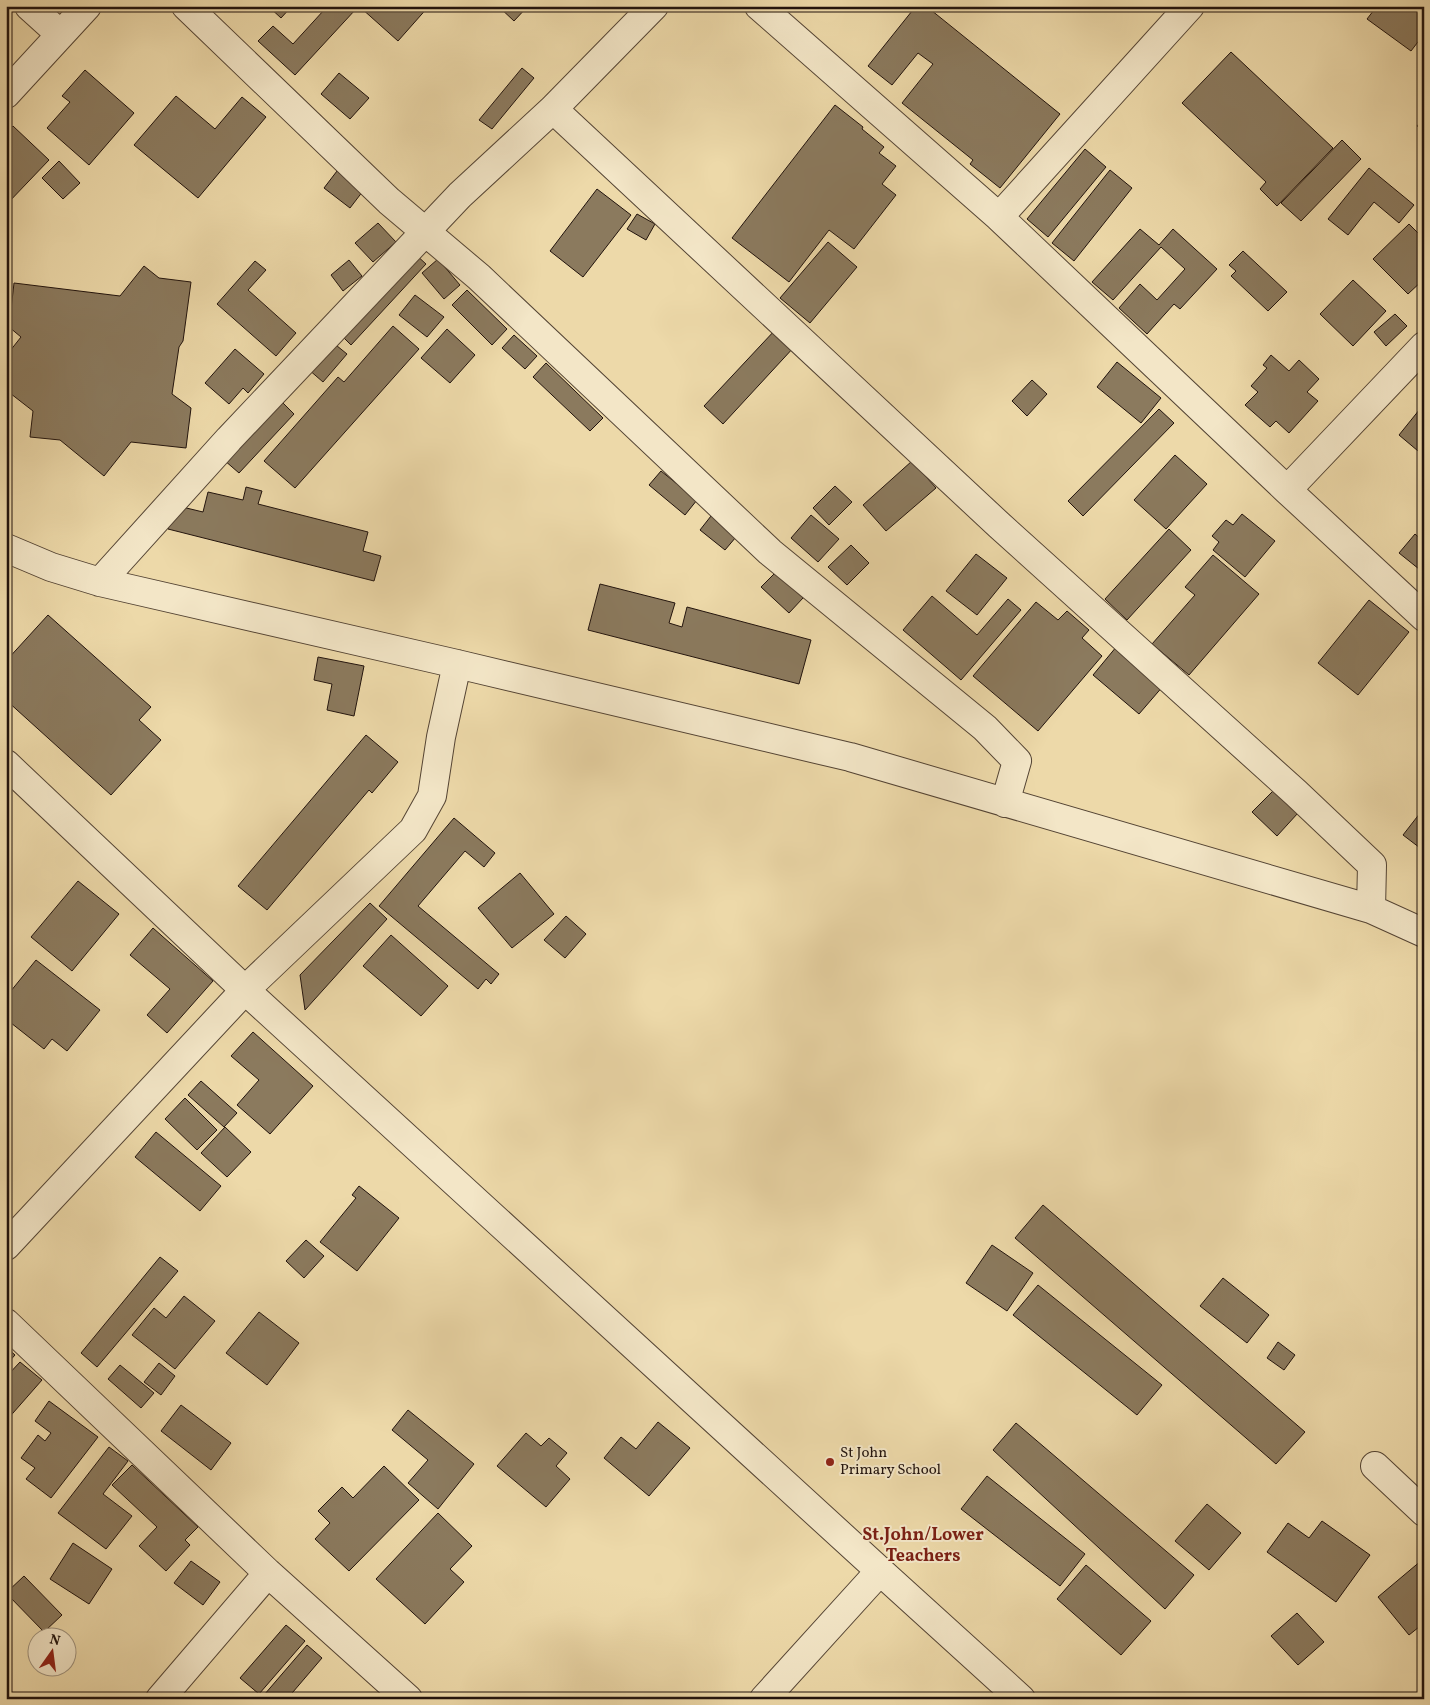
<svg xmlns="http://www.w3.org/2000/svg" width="1430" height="1705" viewBox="0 0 1430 1705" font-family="Vollkorn,serif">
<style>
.building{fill:#8b7a5e;stroke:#21130d}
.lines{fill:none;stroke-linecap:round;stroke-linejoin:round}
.minor-casing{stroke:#544434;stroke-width:30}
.minor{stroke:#f3e6c7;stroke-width:28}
.poi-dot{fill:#8f2418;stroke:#f3e6c7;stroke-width:2}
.labels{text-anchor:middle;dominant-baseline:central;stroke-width:4;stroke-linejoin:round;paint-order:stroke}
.poi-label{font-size:15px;fill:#21130d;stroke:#f3e6c7;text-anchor:start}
.quarter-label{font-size:18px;font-weight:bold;fill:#7a1f14;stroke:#f3e6c7}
</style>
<rect width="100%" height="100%" fill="#edd9a9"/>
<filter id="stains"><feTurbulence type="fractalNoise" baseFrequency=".004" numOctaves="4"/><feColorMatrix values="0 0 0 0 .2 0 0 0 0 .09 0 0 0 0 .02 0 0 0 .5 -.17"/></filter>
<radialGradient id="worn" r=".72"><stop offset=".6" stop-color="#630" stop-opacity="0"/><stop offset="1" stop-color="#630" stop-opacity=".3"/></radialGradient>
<path class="building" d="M268,6H292L281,18Z
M320,6H353L356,9L295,75L258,41L273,26L293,44L324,10Z
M362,6H429L398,41L361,8Z
M498,6H528L514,21Z
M916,6H926L1060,114L1000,188L970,164L973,160L902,103L933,64L918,53L892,85L868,66Z
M1377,6H1424V34L1411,51L1367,19Z
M1231,52L1333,148L1277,206L1260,189L1266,182L1182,103Z
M522,68L534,78L492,129L479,120Z
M85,70L134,113L89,165L47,128L70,102L62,96Z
M339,73L369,98L350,119L321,94Z
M176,96L215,129L242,97L266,117L198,198L134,145Z
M835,105L863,127L862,129L884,147L879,153L896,166L882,184L896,195L854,249L829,230L789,282L732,238Z
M1424,118V132L1417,126Z
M13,126L49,160L6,205V133Z
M1342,140L1361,159L1301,221L1281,203Z
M1085,149L1106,167L1048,237L1027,219Z
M59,161L80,183L63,199L42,178Z
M1369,168L1414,205L1399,223L1374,202L1348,235L1328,219Z
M1110,170L1132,188L1074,261L1052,243Z
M337,171L363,191L350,208L324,188Z
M597,189L631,215L583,277L550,251Z
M637,214L655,224L646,240L627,229Z
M378,223L396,242L373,262L355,243Z
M1409,224L1424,239V279L1408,294L1373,259Z
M1140,229L1159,245L1173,229L1217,269L1180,309L1174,304L1147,334L1119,308L1140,284L1157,300L1185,269L1161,247L1113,300L1092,282Z
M828,242L857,267L810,323L780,298Z
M1243,251L1287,292L1268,311L1231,276L1236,271L1229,265Z
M414,253L426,264L351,345L339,333Z
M438,259L460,285L444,299L422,273Z
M349,260L362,276L343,291L331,275Z
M255,261L266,270L248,290L296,333L276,356L217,304Z
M144,266L159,278L191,282L183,341L179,347L172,394L191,408L186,448L131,442L104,476L60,440L30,437L33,411L6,390V356L21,337L9,327L14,283L120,296Z
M1353,280L1386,311L1353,346L1320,314Z
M467,290L507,329L492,345L452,305Z
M415,295L444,317L427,337L399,315Z
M1395,314L1407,326L1386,346L1374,332Z
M393,326L419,349L295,488L264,461L338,377L344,382Z
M447,329L475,355L450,383L421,358Z
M776,329L795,346L723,424L704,406Z
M514,335L537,356L525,369L502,348Z
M331,341L347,354L323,382L308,369Z
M235,349L264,374L248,393L243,388L229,404L205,383Z
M1271,355L1289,371L1299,360L1319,379L1307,392L1318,401L1289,433L1276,421L1270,427L1245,405L1258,392L1251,386L1267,368L1263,365Z
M1117,362L1161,398L1141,423L1097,387Z
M546,363L603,418L590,431L533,377Z
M1032,380L1047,394L1027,416L1012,401Z
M280,400L294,414L239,473L224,460Z
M1424,404V456L1399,435Z
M1159,409L1174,423L1083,516L1068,501Z
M1175,455L1207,484L1166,529L1134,500Z
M912,461L936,488L886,531L863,505Z
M661,471L697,500L685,515L649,485Z
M835,486L852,502L829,525L813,508Z
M246,487L262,491L258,504L368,532L363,551L381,556L374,581L168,529L174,505L203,512L208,492L243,500Z
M1242,514L1275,541L1245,577L1213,550L1219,542L1212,536L1226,520L1233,525Z
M811,515L839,539L818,562L791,538Z
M711,516L736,537L725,550L700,530Z
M1169,529L1191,550L1127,620L1105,599Z
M1415,534L1424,542V573L1399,553Z
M851,545L869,563L847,585L828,567Z
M976,554L1007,578L977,615L946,591Z
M1213,555L1259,594L1189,675L1152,644L1195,595L1185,587Z
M776,572L803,598L789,613L761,587Z
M600,584L675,603L669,623L682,627L687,607L811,640L799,684L588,630Z
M932,596L977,635L1008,599L1021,610L961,680L903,630Z
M1369,600L1409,632L1358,695L1318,663Z
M1036,602L1058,620L1067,611L1089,630L1082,638L1102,656L1038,731L973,676Z
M48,615L151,707L139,720L161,740L111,795L6,700V661Z
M1117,646L1164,685L1139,714L1093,675Z
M318,657L364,666L354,716L327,710L332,684L314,680Z
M366,735L398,762L372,793L369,790L267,910L238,886Z
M1274,790L1298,813L1277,836L1252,812Z
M1424,808V851L1403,835Z
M454,818L495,853L484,867L465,851L418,906L499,974L491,984L486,979L478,989L379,906Z
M520,873L554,914L512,948L478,908Z
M78,881L119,914L72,971L31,937Z
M370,903L387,919L305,1010L300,975Z
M566,916L586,934L565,958L544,940Z
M153,928L213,981L167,1033L147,1015L170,989L130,955Z
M391,935L448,986L421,1016L363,966Z
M36,960L100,1010L67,1051L52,1039L44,1049L6,1019V997Z
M253,1032L313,1086L270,1134L237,1105L259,1080L231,1056Z
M201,1081L237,1113L224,1127L188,1095Z
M185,1098L217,1130L197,1150L165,1119Z
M225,1127L251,1152L227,1177L201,1153Z
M156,1132L221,1186L200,1211L135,1157Z
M359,1186L399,1218L357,1271L320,1242L356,1198L352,1195Z
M1043,1205L1305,1432L1276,1464L1015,1238Z
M306,1240L324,1256L304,1278L286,1261Z
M992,1245L1033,1273L1007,1311L966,1283Z
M160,1257L178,1271L97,1367L81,1353Z
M1223,1278L1269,1315L1247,1343L1200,1306Z
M1038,1285L1162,1385L1137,1415L1013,1315Z
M184,1296L215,1321L175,1369L132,1335L154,1308L166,1318Z
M259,1312L299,1343L267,1385L226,1353Z
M1278,1342L1295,1355L1284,1370L1267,1358Z
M6,1347L15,1355L6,1365Z
M20,1362L42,1380L6,1421V1377Z
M159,1363L175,1376L161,1395L144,1382Z
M120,1365L154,1393L141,1408L108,1379Z
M49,1401L98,1437L51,1498L26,1479L35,1468L21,1458L38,1435L45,1441L51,1433L35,1421Z
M181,1405L231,1443L211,1470L161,1431Z
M408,1410L474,1464L438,1509L408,1483L428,1460L392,1430Z
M658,1422L690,1448L649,1496L604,1458L621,1437L636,1449Z
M1016,1423L1194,1575L1165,1609L993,1450Z
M526,1433L541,1446L549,1438L567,1453L556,1466L570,1479L546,1507L497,1466Z
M109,1447L128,1461L103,1494L132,1516L106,1549L58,1513Z
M132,1465L198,1527L185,1540L190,1545L166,1571L139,1546L157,1527L112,1485Z
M384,1466L419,1500L349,1571L315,1539L330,1523L318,1511L342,1487L353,1498Z
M987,1476L1085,1554L1060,1586L961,1509Z
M1207,1504L1241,1533L1209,1570L1175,1541Z
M438,1513L472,1546L450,1569L464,1582L425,1624L376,1579Z
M1322,1521L1370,1555L1336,1602L1267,1552L1288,1523L1309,1538Z
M73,1543L112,1569L89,1604L50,1579Z
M1422,1560L1424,1562V1623L1409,1635L1378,1597Z
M191,1561L220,1582L203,1605L174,1583Z
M1086,1565L1151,1621L1121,1655L1057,1599Z
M24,1576L62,1615L44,1632L6,1593Z
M1297,1613L1324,1642L1298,1665L1271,1636Z
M286,1625L305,1641L259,1694L240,1678Z
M307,1645L322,1658L287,1699H268L264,1695Z"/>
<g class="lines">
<g class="minor-casing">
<path id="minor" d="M29,6L60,34
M186,6L389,201L479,277L770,552L985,728L1017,761L1005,803
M759,6L999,217L1287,490L1424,617
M6,94L87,6
M553,109L999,525L1296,793L1372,865L1371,909
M999,217L1190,6
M1287,490L1424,346
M6,548L51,567L100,582L457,664L850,757L1371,909L1424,933
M100,582L229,439L460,195L553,109L654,6
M6,764L245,990L880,1571L1021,1699
M6,1246L245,990L413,830L432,796L441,737L457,664
M6,1323L268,1573L408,1699
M1375,1466L1424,1512
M160,1699L268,1573
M764,1699L880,1571"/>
</g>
<use href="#minor" class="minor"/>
</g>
<circle class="poi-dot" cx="830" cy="1462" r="5"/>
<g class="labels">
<g class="poi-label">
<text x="840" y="1453">St John<tspan x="840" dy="17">Primary School</tspan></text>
</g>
<g class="quarter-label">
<text x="923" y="1535">St.John/Lower<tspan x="923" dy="21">Teachers</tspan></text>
</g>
</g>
<rect width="1430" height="1705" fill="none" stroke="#edd9a9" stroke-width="25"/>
<rect x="8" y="8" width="1415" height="1690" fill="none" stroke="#21130d" stroke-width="2.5"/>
<rect x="12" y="12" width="1405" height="1680" fill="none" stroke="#21130d"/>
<g transform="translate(52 1652) rotate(14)"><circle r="24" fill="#f3e6c7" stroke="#9f927d"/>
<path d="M0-4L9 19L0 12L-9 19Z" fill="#8f2418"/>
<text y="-8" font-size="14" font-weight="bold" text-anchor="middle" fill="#21130d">N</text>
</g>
<rect width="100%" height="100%" filter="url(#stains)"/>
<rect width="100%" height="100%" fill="url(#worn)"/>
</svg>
